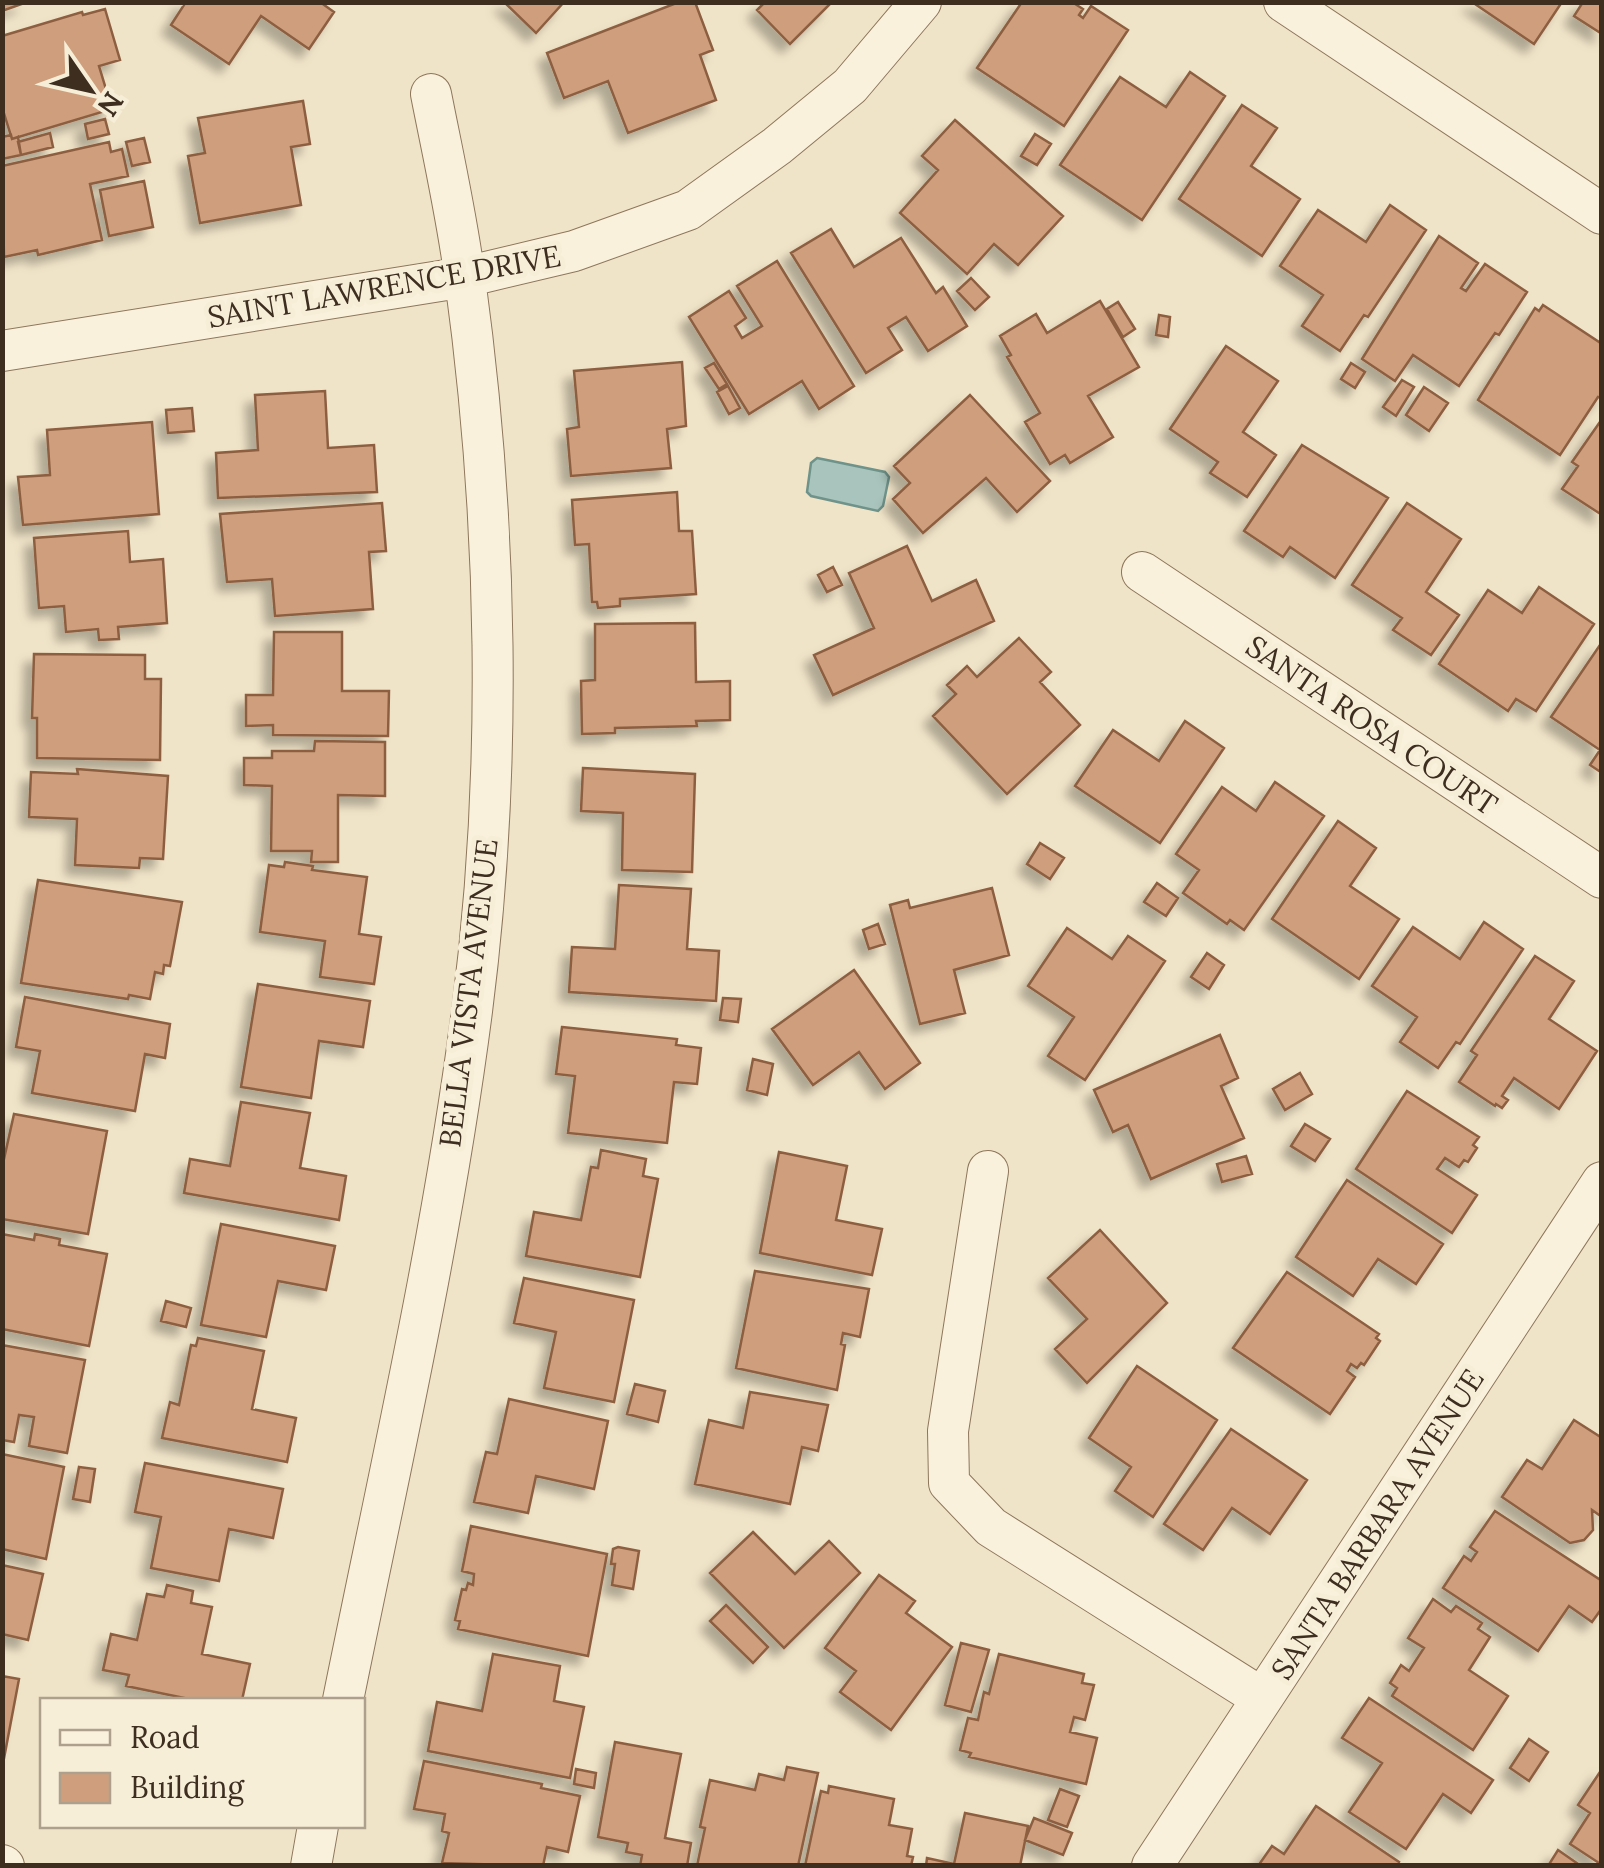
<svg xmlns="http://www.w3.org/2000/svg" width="1604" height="1868" viewBox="0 0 1604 1868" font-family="Lora,serif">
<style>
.water{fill:#a9c4bc;stroke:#6f938a;stroke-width:2.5}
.building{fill:#cf9f7d;stroke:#8d5f41;stroke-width:2.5;filter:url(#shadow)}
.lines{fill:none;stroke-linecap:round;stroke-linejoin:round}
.minor-casing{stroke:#8d765c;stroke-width:42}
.minor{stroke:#faf1dc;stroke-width:40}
.labels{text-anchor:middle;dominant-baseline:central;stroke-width:10;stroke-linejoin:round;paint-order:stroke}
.street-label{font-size:30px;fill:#3d2e20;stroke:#f7eed8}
</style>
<defs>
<filter id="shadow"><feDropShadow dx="-9" dy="9" stdDeviation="5" flood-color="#0004"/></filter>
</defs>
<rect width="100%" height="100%" fill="#f0e4c8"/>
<path class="water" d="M817,458L885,472L889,477L883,506L878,511L811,496L807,492L811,463Z"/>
<path class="building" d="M2,2H27L2,11Z
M181,2H320L334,12L309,49L261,16L229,64L171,25L184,5Z
M504,2H564L536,33Z
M679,2H695L713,50L700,55L716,100L628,133L608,81L564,98L547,53Z
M765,2H828L830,4L790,44L757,10Z
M1022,2H1072L1083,9L1079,15L1083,18L1091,6L1128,30L1064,126L977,68Z
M1472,2H1562L1534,44Z
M1583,2H1602V34L1574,16Z
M105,9L120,60L99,66L112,109L12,139L2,107V36L82,12L83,15Z
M1190,72L1225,96L1142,220L1060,165L1120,77L1166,107Z
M303,101L310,144L291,147L301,205L200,223L188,156L205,153L198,118Z
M1242,105L1277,128L1251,166L1300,199L1262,256L1179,199Z
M105,119L109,134L88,139L85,124Z
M955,120L1063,216L1018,265L994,244L967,274L900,213L938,170L922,156Z
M50,133L53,147L21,155L18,142Z
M1035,134L1051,144L1037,165L1021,156Z
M11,135L12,139L18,137L21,155L2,159V137Z
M144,138L150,162L132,166L126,142Z
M109,142L111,152L122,149L128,176L90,184L102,240L38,255L37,250L4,257L2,166Z
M144,181L153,227L109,236L100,190Z
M1390,205L1426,230L1368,317L1364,315L1340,351L1302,326L1323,295L1280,266L1318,210L1366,242Z
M831,229L854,267L901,238L936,293L943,287L967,326L928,351L906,317L888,328L902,350L866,373L791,253Z
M1439,236L1478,263L1461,288L1466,291L1485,264L1527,292L1499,335L1495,333L1459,386L1413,355L1395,381L1362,359Z
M777,261L854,386L819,409L802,381L749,414L689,317L729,291L746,318L735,326L742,338L762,326L737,286Z
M971,278L989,297L975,310L957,291Z
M1100,301L1139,367L1088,396L1113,437L1070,463L1065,455L1050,464L1025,422L1040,413L1007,357L1011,355L1000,336L1036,314L1047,333Z
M1118,302L1135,329L1123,337L1107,309Z
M1543,305L1602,344V398L1598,397L1560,455L1478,400L1535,308L1539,311Z
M1159,315L1170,317L1168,337L1156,335Z
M1226,346L1278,381L1243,432L1276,455L1247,497L1210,473L1218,462L1170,429Z
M682,362L686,426L667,429L671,468L571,476L567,429L579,427L574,371Z
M714,363L727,384L719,389L705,368Z
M1351,363L1365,372L1355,388L1341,379Z
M1402,380L1414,387L1396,416L1383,407Z
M728,386L740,408L729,414L717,392Z
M1424,387L1448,403L1429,431L1406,415Z
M325,391L328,448L374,445L377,492L218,498L216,453L258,450L255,395Z
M970,395L1050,481L1017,512L986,478L923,533L893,499L910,483L894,466Z
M192,408L194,431L168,433L166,410Z
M1602,419V515L1562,489L1578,466L1572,462Z
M152,422L159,514L23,525L18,477L50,475L47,430Z
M1302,445L1388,498L1335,578L1290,547L1283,557L1244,531Z
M677,492L679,531H692L696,594L620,599V606L598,608L597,602H592L589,544L575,545L572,500Z
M382,503L386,551L369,552L373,609L275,616L272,579L227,582L220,514Z
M1407,503L1461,539L1426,592L1459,615L1431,655L1393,630L1402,618L1352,585Z
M128,531L130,562L163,559L167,623L118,627L119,639L99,640L98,629L66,632L64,606L39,608L34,538Z
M907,546L932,601L976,580L994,621L833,695L814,655L874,628L849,573Z
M833,567L842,585L827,592L818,575Z
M1539,587L1594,624L1536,711L1516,699L1508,711L1439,664L1488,590L1522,613Z
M695,623L696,682L730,681V720L696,721L697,726L615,728V733L582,734L581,681L595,680V624Z
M274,632H342V691H389L388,736L273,735V725L246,726V695H273Z
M1019,638L1051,672L1040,682L1080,725L1007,794L933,716L956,694L947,685L967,666L977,677Z
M1602,642V773L1590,765L1600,750L1551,717Z
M34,654L145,655V679H161L160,760L37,758V718H32Z
M1185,721L1224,748L1160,843L1075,786L1113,730L1159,761Z
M315,741L385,742V796L338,795V862H311L312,851H271L272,786L244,785V758H272V751H314Z
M583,768L695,774L692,872L622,870L623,813L581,811Z
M77,769L168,776L163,859L140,858L139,868L75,865L77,819L29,817L31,772L78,774Z
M1275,782L1324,816L1244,930L1230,920L1227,924L1183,893L1199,870L1176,854L1222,787L1256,811Z
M1338,821L1376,848L1350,886L1399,919L1359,979L1272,919Z
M1040,843L1064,858L1050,879L1027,864Z
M285,862L313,866L312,870L367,877L359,934L381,937L374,984L320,977L325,941L260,932L269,865L284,867Z
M38,880L182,902L170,966L164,965L163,974L155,972L150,999L129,995L128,999L21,983Z
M1157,883L1178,898L1166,916L1144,902Z
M619,885L691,889L687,949L719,951L716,1001L569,992L572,947L615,949Z
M992,888L1009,955L954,970L965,1013L920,1024L890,905L908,900L910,908Z
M1484,922L1523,949L1460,1044L1456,1042L1438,1068L1400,1042L1417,1017L1372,986L1413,927L1460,959Z
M878,924L885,944L869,949L863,930Z
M1067,928L1112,959L1128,936L1165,961L1085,1080L1048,1056L1074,1017L1028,986Z
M1207,953L1224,965L1209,989L1191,977Z
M1535,956L1574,981L1549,1019L1597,1051L1559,1109L1514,1078L1502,1096L1508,1100L1502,1108L1496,1104L1495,1106L1459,1082L1477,1055L1471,1051Z
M854,970L920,1063L885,1089L859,1052L813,1085L772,1029Z
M258,984L370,1001L363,1047L319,1041L311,1098L241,1087Z
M25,997L170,1024L165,1058L145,1054L135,1111L32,1093L40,1051L16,1047Z
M723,998L741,999L738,1022L720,1020Z
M562,1027L677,1039L676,1045L701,1048L697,1084L674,1082L667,1143L568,1133L575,1076L556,1074Z
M1220,1035L1238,1078L1221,1086L1244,1138L1151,1179L1128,1125L1113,1132L1094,1090Z
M753,1059L773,1064L767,1095L747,1090Z
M1300,1073L1312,1094L1285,1110L1273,1089Z
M1407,1091L1479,1137L1473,1145L1477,1148L1468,1162L1464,1160L1459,1167L1445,1158L1437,1169L1477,1195L1452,1233L1356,1169Z
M241,1102L310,1113L300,1168L346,1176L339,1220L184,1193L190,1159L230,1166Z
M14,1114L107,1131L88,1234L2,1219V1168Z
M1305,1124L1330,1139L1315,1161L1291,1146Z
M601,1150L646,1159L643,1176L658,1179L640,1277L526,1256L534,1212L581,1220L591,1167L598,1168Z
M779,1152L847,1166L836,1220L882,1229L872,1275L760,1253Z
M1246,1156L1252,1174L1222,1182L1217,1164Z
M1347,1180L1443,1244L1416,1284L1378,1259L1353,1296L1296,1257Z
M221,1224L335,1246L326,1290L278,1281L266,1337L201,1325Z
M1100,1230L1167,1303L1087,1383L1055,1349L1087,1319L1048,1278Z
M2,1234L34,1240L35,1234L60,1239L59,1245L107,1254L89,1346L2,1329Z
M755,1271L869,1289L860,1337L843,1333L841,1344L845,1345L837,1390L736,1368Z
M1287,1272L1379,1334L1376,1338L1380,1341L1364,1365L1361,1363L1357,1368L1351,1364L1347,1371L1355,1377L1330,1414L1233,1348Z
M524,1278L634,1300L614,1402L544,1388L556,1332L514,1323Z
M166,1301L191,1308L186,1327L161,1321Z
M198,1338L264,1351L252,1409L296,1418L287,1462L162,1438L170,1402L179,1405L191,1345L196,1346Z
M2,1345L85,1360L67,1453L29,1446L34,1417L19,1415L14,1442L2,1440Z
M1137,1366L1217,1420L1153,1517L1115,1491L1131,1467L1089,1438Z
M635,1384L665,1391L658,1422L627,1414Z
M750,1392L828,1405L818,1451L802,1447L790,1504L695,1484L709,1420L743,1428Z
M509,1399L608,1421L594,1489L536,1476L528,1513L474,1502L486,1452L497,1454Z
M1574,1420L1602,1438V1517L1592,1510L1593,1530L1584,1540L1570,1543L1502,1497L1527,1460L1542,1469Z
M1231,1429L1307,1480L1270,1534L1232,1508L1203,1550L1164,1524Z
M2,1454L64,1467L46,1559L2,1549Z
M145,1463L283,1489L273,1538L229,1529L219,1581L151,1568L161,1517L135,1512Z
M79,1467L95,1469L90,1502L73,1499Z
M1495,1511L1602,1581V1608L1592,1622L1569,1606L1538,1651L1443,1588L1464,1556L1471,1561L1477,1552L1470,1547Z
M471,1526L607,1554L588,1656L458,1629L460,1621L455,1620L462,1589L466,1590L468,1583L473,1585L474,1574L462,1571Z
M753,1532L795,1574L829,1541L860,1573L784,1648L710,1573Z
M618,1547L639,1551L633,1589L612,1585L615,1564H611L613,1549Z
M2,1565L43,1574L28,1640L2,1634Z
M879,1575L915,1601L906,1613L952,1647L891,1730L840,1692L856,1671L825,1648Z
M167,1585L193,1591L191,1603L212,1607L202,1654L250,1664L242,1700H194L126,1686L129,1675L103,1670L111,1634L137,1640L147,1594L164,1597Z
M1433,1599L1451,1612L1456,1606L1482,1623L1478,1629L1490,1637L1469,1670L1508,1696L1473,1750L1392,1696L1397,1688L1390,1683L1401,1665L1409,1671L1424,1648L1408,1638Z
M726,1605L768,1647L753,1663L710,1621Z
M961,1643L989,1650L971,1712L945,1705Z
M493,1654L560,1666L554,1701L584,1707L570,1778L428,1751L437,1702L482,1711Z
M999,1654L1084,1674L1082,1683L1094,1685L1085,1720L1074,1717L1070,1732L1097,1738L1086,1784L969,1757L971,1753L960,1750L968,1718L978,1720L984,1692L989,1694Z
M2,1676L19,1679L2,1769Z
M1369,1698L1493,1780L1471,1813L1443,1794L1406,1849L1349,1812L1382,1763L1342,1738Z
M1529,1739L1548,1752L1529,1781L1510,1768Z
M615,1742L681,1754L665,1838L691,1843L687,1866H640L642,1855L626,1852L628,1843L598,1837Z
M424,1761L542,1784L541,1788L580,1796L568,1852L547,1847L543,1866L442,1863L449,1833L442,1831L445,1814L414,1809Z
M787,1767L818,1773L798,1866H697L705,1828L700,1827L710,1780L755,1790L759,1774L784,1780Z
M576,1769L596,1773L594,1788L574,1784Z
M1602,1769V1865L1570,1844L1590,1813L1578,1805Z
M829,1786L894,1799L889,1825L912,1829L907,1856L913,1857L911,1866H805L821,1791L828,1793Z
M1060,1789L1079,1796L1067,1827L1048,1820Z
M1316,1806L1399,1862L1397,1866H1258L1272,1846L1284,1854Z
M965,1813L1028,1826L1020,1866H926L927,1858L954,1864Z
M1034,1818L1072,1833L1063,1855L1025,1840Z
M1558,1850L1581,1866H1548Z"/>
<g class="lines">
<g class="minor-casing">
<path id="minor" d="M1284,2L1602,214
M2,351L465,277L574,251L688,210L777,146L850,86L921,2
M1142,572L1602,878
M988,1171L948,1431L949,1483L991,1527L1262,1698
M343,1700C389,1472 442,1243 472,1011C503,770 498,520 465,279C457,217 443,155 431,94
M2,1865L4,1866
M311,1866L318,1826
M1152,1866L1602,1182"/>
</g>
<use href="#minor" class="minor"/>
</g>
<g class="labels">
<g class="street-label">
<text transform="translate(384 286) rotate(-10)">SAINT LAWRENCE DRIVE</text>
<text transform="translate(1372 725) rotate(34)">SANTA ROSA COURT</text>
<text transform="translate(468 993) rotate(-83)">BELLA VISTA AVENUE</text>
<text transform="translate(1377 1524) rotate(-57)">SANTA BARBARA AVENUE</text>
</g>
</g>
<rect width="1604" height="1868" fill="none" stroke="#3d2e20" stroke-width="10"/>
<rect x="40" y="1698" width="325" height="130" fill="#f7eed8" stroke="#ada18e" stroke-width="2.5"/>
<rect x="60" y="1730" width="50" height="15" fill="#faf1dc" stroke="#ada18e" stroke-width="2.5"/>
<text x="130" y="1748" font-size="30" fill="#3d2e20">Road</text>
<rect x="60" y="1773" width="50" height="30" fill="#cf9f7d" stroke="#ada18e" stroke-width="2.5"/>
<text x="130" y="1798" font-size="30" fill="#3d2e20">Building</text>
<g transform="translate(90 90) rotate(124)" stroke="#f7eed8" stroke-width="8" paint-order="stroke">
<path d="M0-8L18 38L0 25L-18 38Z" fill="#3d2e20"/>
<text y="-15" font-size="28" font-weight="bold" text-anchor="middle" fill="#3d2e20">N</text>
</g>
</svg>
